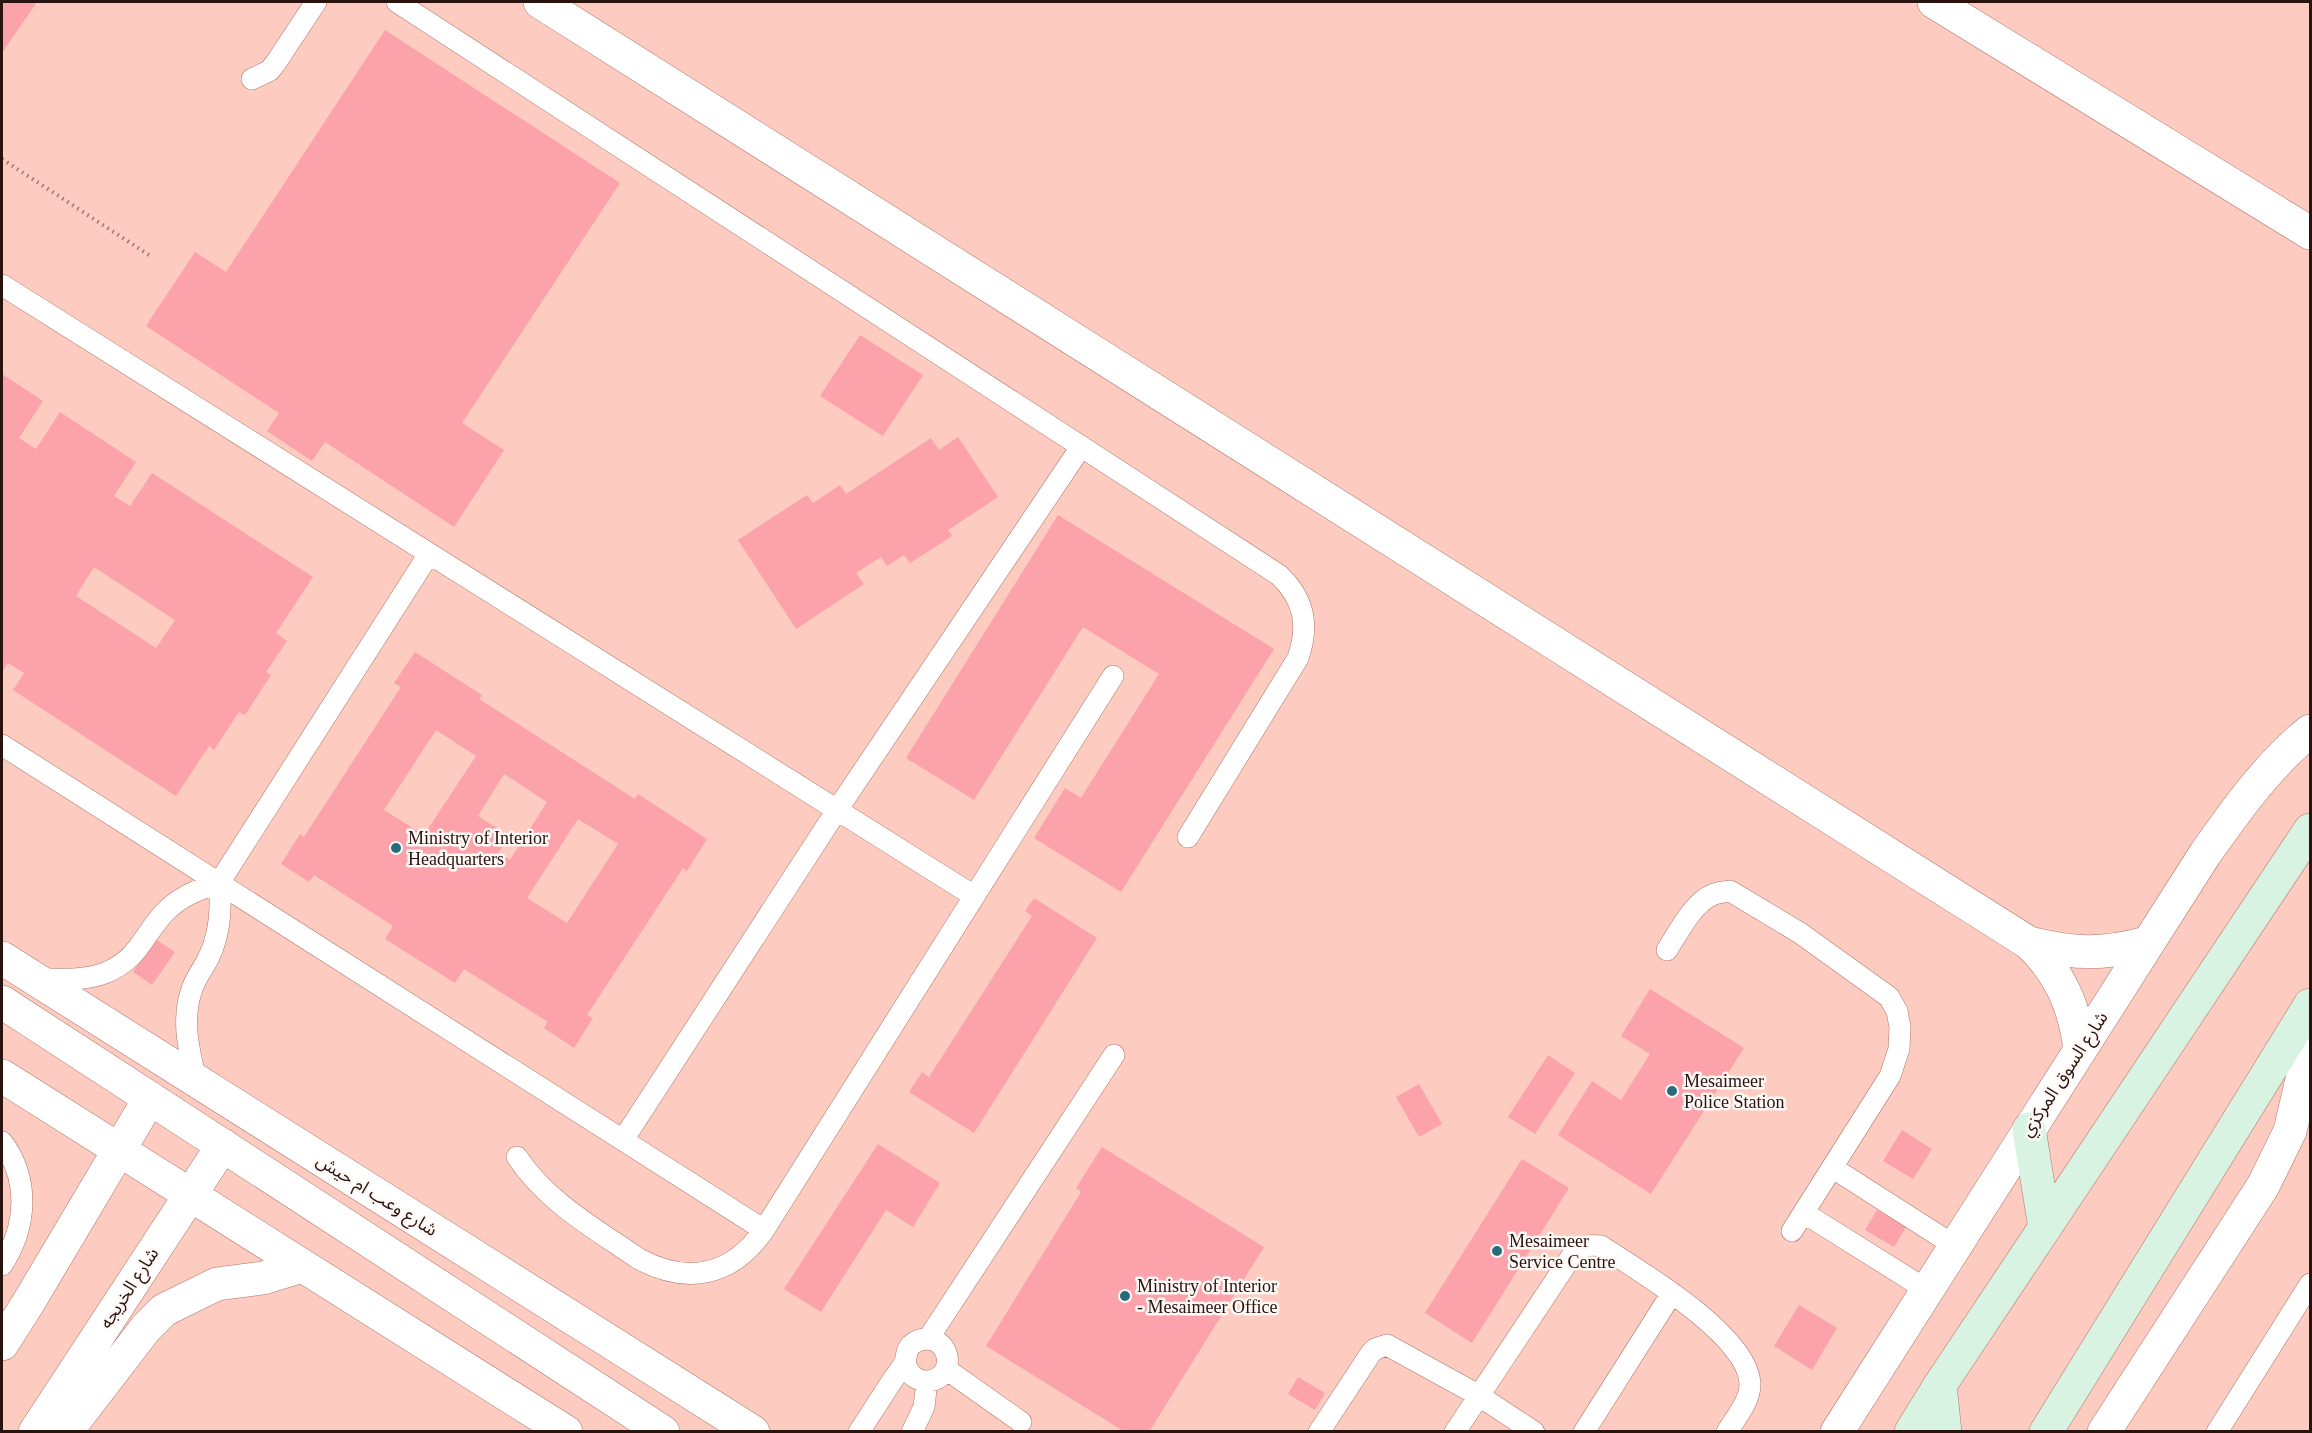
<svg xmlns="http://www.w3.org/2000/svg" width="2312" height="1433" viewBox="0 0 2312 1433" font-family="'Times New Roman','Noto Sans Arabic',serif">
<style>
.building{fill:#fba2aa;fill-rule:evenodd}
.lines{fill:none;stroke-linecap:round;stroke-linejoin:round}
.service-casing{stroke:#af7669;stroke-width:22}
.minor-casing{stroke:#af7669;stroke-width:34}
.secondary-casing{stroke:#af7669;stroke-width:34}
.path{stroke:#9d786f;stroke-width:4;stroke-dasharray:1.5 4.5;stroke-linecap:butt}
.service{stroke:#fff;stroke-width:21}
.minor{stroke:#fff;stroke-width:33}
.secondary{stroke:#d8f3e1;stroke-width:33}
.poi-dot{fill:#266c7b;stroke:#fef8f6;stroke-width:2}
.labels{text-anchor:middle;dominant-baseline:central;stroke-width:5;stroke-linejoin:round;paint-order:stroke}
.poi-label{font-size:18px;fill:#28130e;stroke:#fef8f6;text-anchor:start}
.street-label{font-size:18px;fill:#28130e;stroke:#fef8f6}
</style>
<rect width="100%" height="100%" fill="#fdcbbf"/>
<path class="building" d="M2,2H37L2,53Z
M385,30L620,183L462,423L504,450L454,527L325,442L312,461L267,431L279,413L146,326L195,252L226,272Z
M860,335L923,375L883,436L820,396Z
M2,374L43,401L19,438L36,449L60,412L136,462L114,496L130,506L152,473L313,577L276,633L287,641L266,672L271,675L245,715L239,712L214,750L209,746L176,796L13,690L24,673L8,663L2,672ZM94,567L175,620L156,648L76,596Z
M958,437L998,497L948,530L952,536L910,563L904,555L887,566L881,557L856,573L864,584L796,629L738,540L807,495L813,503L840,485L846,494L931,438L939,450Z
M1058,515L1274,649L1121,892L1034,838L1065,788L1081,798L1159,674L1083,627L974,800L906,758Z
M415,652L482,695L479,699L635,799L638,794L707,839L687,871L683,868L587,1015L593,1018L574,1048L544,1028L548,1022L464,969L455,983L385,939L393,926L314,875L309,882L281,864L300,834L304,837L401,687L394,683ZM436,730L476,756L424,835L384,810ZM504,774L547,802L510,860L498,853L509,836L478,816ZM578,819L618,844L567,923L527,898Z
M1034,898L1097,938L974,1133L909,1092L922,1072L929,1077L1032,916L1025,911Z
M155,939L175,952L152,985L133,972Z
M1650,989L1744,1048L1651,1194L1558,1135L1592,1081L1621,1100L1650,1054L1621,1036Z
M1548,1055L1575,1073L1535,1134L1508,1117Z
M1419,1084L1442,1124L1419,1137L1396,1097Z
M1902,1130L1932,1149L1913,1179L1883,1161Z
M878,1144L940,1183L913,1227L886,1210L821,1312L784,1289Z
M1102,1147L1264,1247L1149,1432H1125L986,1346L1081,1192L1076,1188Z
M1522,1159L1569,1188L1472,1343L1425,1313Z
M1877,1210L1906,1227L1894,1247L1865,1230Z
M1799,1305L1837,1328L1812,1370L1774,1346Z
M1298,1377L1325,1393L1315,1410L1288,1394Z"/>
<g class="lines">
<g class="service-casing">
<path id="service" d="M397,2L1279,575C1305,600 1309,626 1298,658L1188,837
M252,79L269,71L275,64L316,2
M2,285L974,896
M2,745L764,1230
M1667,950C1678,933 1693,903 1712,895C1717,892 1725,892 1730,891L1800,933L1889,997L1897,1011L1900,1027L1899,1049L1890,1076L1792,1231
M36,979C59,979 84,981 105,973C140,959 143,934 166,911C181,896 199,889 219,883
M196,1081C189,1050 181,1020 192,989C195,979 202,970 207,961C220,936 222,910 219,883L429,554
M623,1140L837,810L1081,447
M2,1142C30,1179 27,1227 2,1265
M517,1157C547,1202 594,1228 639,1259C688,1285 732,1276 764,1230L1113,676
M1833,1168L1955,1246
M1804,1213L1927,1290
M928,1339L1114,1055
M946,1369L1021,1422
M859,1432C870,1415 881,1398 892,1381C896,1375 902,1368 905,1362C907,1355 906,1350 911,1345C917,1340 925,1338 933,1340C941,1343 945,1348 947,1356C952,1385 911,1391 905,1362
M912,1432L924,1407L927,1381
M1319,1432L1371,1353L1375,1349L1387,1345L1478,1395L1534,1432
M1455,1432L1571,1257C1581,1246 1587,1244 1601,1246C1639,1271 1747,1334 1750,1383C1751,1400 1736,1417 1727,1432
M1584,1432L1672,1293
M2217,1432L2310,1284"/>
</g>
<g class="minor-casing">
<path id="minor" d="M540,2L2029,943C2060,973 2075,1007 2080,1050
M1934,2L2310,233
M2029,943C2073,954 2103,955 2147,943
M2,958L753,1432
M2,1002L663,1432
M2,1076L566,1432
M2,1344L27,1305L150,1098
M35,1432L223,1145
M66,1432L146,1328L164,1310L217,1284L263,1278L302,1266
M1837,1432L2205,854C2236,810 2268,765 2310,731
M2104,1432L2263,1186L2290,1131L2310,1045"/>
</g>
<g class="secondary-casing">
<path id="secondary" d="M2029,1129L2045,1228
M1940,1385L1945,1432
M1911,1432L1940,1385L2310,830
M2046,1432L2310,1005"/>
</g>
<path class="path" d="M2,159L152,257"/>
<use href="#service" class="service"/>
<use href="#minor" class="minor"/>
<use href="#secondary" class="secondary"/>
</g>
<g class="poi-dot">
<circle cx="396" cy="848" r="6"/>
<circle cx="1672" cy="1091" r="6"/>
<circle cx="1497" cy="1251" r="6"/>
<circle cx="1125" cy="1296" r="6"/>
</g>
<g class="labels">
<g class="poi-label">
<text x="408" y="838">Ministry of Interior<tspan x="408" dy="21">Headquarters</tspan></text>
<text x="1684" y="1081">Mesaimeer<tspan x="1684" dy="21">Police Station</tspan></text>
<text x="1509" y="1241">Mesaimeer<tspan x="1509" dy="21">Service Centre</tspan></text>
<text x="1137" y="1286">Ministry of Interior<tspan x="1137" dy="21">- Mesaimeer Office</tspan></text>
</g>
<g class="street-label">
<text transform="translate(2064 1074) rotate(-57)">شارع السوق المركزي</text>
<text transform="translate(377 1195) rotate(32)">شارع وعب ام حيش</text>
<text transform="translate(129 1288) rotate(-57)">شارع الخريجه</text>
</g>
</g>
<rect width="2312" height="1433" fill="none" stroke="#28130e" stroke-width="6"/>
</svg>
